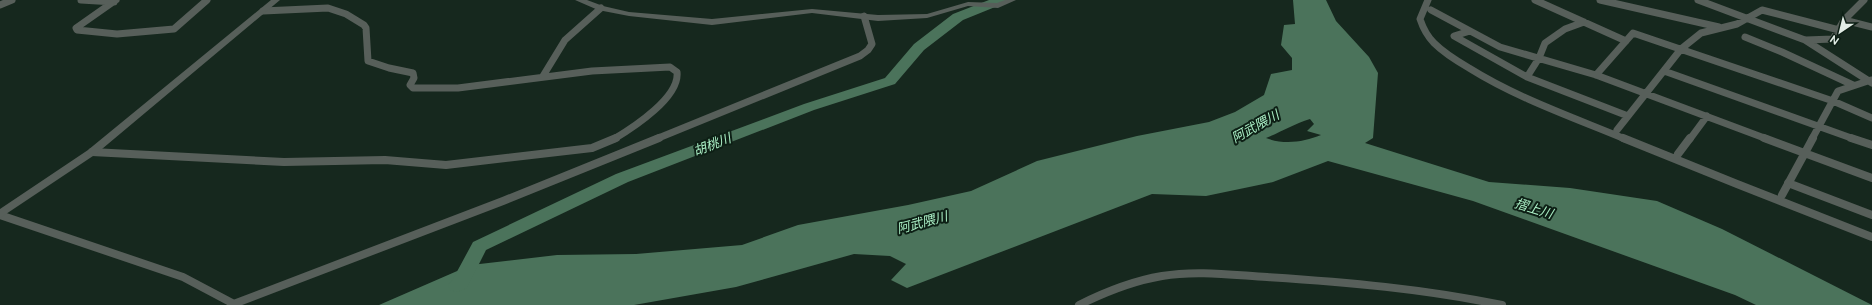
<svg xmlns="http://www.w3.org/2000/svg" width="1872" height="305" viewBox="0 0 1872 305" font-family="Ubuntu,'Noto Sans JP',sans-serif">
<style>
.water{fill:#4b735b;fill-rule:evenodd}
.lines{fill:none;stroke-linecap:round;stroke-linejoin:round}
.river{fill:#4b735b;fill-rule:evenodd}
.minor-far1{stroke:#575f5a;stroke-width:7}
.minor{stroke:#575f5a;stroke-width:8}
.tertiary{fill:#575f5a;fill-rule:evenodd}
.labels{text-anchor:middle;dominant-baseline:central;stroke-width:4;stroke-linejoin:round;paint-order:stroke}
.water-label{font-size:13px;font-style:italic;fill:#acf1c7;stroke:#0d1f15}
</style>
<rect width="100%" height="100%" fill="#16281e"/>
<path class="water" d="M1293,0H1326L1336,21L1369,57L1378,73L1373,138L1365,143L1489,182L1570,188L1657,201L1722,229L1872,305H1756L1735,295L1473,201L1328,161L1273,182L1206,196L1152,194L907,288L891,280L906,264L890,256L854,254L736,287L634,305H379L471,265L557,255L636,254L742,245L798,225L908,205L971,191L1037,161L1137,136L1209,122L1235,112L1264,95L1271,74L1292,70V58L1281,45L1284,25L1295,24ZM1310,119L1314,124L1307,131L1321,135C1304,142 1284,145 1266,138C1281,132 1294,124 1310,119Z"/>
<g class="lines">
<path class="river" d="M989,0H1007L1005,3L963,20L924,50L895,84L814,110L628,182L486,250L467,288L457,292L450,290L448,285L453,279L473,242L616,174L804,104L885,78L914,44L953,14Z"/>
<path class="minor-far1" d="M81,0L114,2
M116,0L76,28L77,30L117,34L174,29L207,0
M1428,0L1420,19C1423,28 1427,36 1434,43C1444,53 1457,61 1469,68C1517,98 1572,117 1625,139
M1535,0L1626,41
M1600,0L1719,27
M1698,0L1805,40L1872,83
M0,5L12,0
M1431,10L1500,47L1596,75L1767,139
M263,11L328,8L346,14L364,25L366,28L368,61L389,68L413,73L414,78L410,85L413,88H458L592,71L670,67L677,72C680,97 634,127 614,139
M1844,20L1872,27
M1470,31L1454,36L1527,77L1628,116
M1745,37L1782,52L1853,85
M1806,40L1833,39L1844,20L1864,0
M1664,71L1854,139
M1596,75L1633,33L1833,101L1872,118
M543,76L565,40L601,8
M1527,77L1539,58L1545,43L1565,29L1584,22
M1617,130L1681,49L1701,33L1737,24L1762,10L1839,30
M656,139L860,56L868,50L872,44L864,16
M1690,139L1707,116
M1812,139L1838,91L1871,80"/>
<path class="minor" d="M1623,138L1737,184L1872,237
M1764,138L1872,178
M1851,138L1872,145
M92,152L284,162L385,160L446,165L592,148L616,138
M1678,154L1690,138
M1788,183L1872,215
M1782,195L1813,138
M0,215L183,277L234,304
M231,305L503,201L659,138
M1079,305C1105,292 1132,281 1162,276C1196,270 1233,275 1267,277C1346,282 1425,289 1502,305"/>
<path class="tertiary" d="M271,0H280L96,154L0,218V209L88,150Z
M575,0H587L603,6L629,12L712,19L812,9L878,15L927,14L968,2L997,3L1005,0H1016L998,8L968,6L927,18L878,21L812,13L712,25L629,16L598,10Z"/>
</g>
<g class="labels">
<g class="water-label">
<text transform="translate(1255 126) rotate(-29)">阿武隈川</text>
<text transform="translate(712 144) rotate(-21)">胡桃川</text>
<text transform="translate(1534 208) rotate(17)">摺上川</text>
<text transform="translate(922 222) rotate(-15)">阿武隈川</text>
</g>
</g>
<g transform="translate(1840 32) rotate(215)" stroke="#0d1f15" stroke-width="3" paint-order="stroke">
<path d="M0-3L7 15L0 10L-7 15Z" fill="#e2ede6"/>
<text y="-6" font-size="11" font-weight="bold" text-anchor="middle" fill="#e2ede6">N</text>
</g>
</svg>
